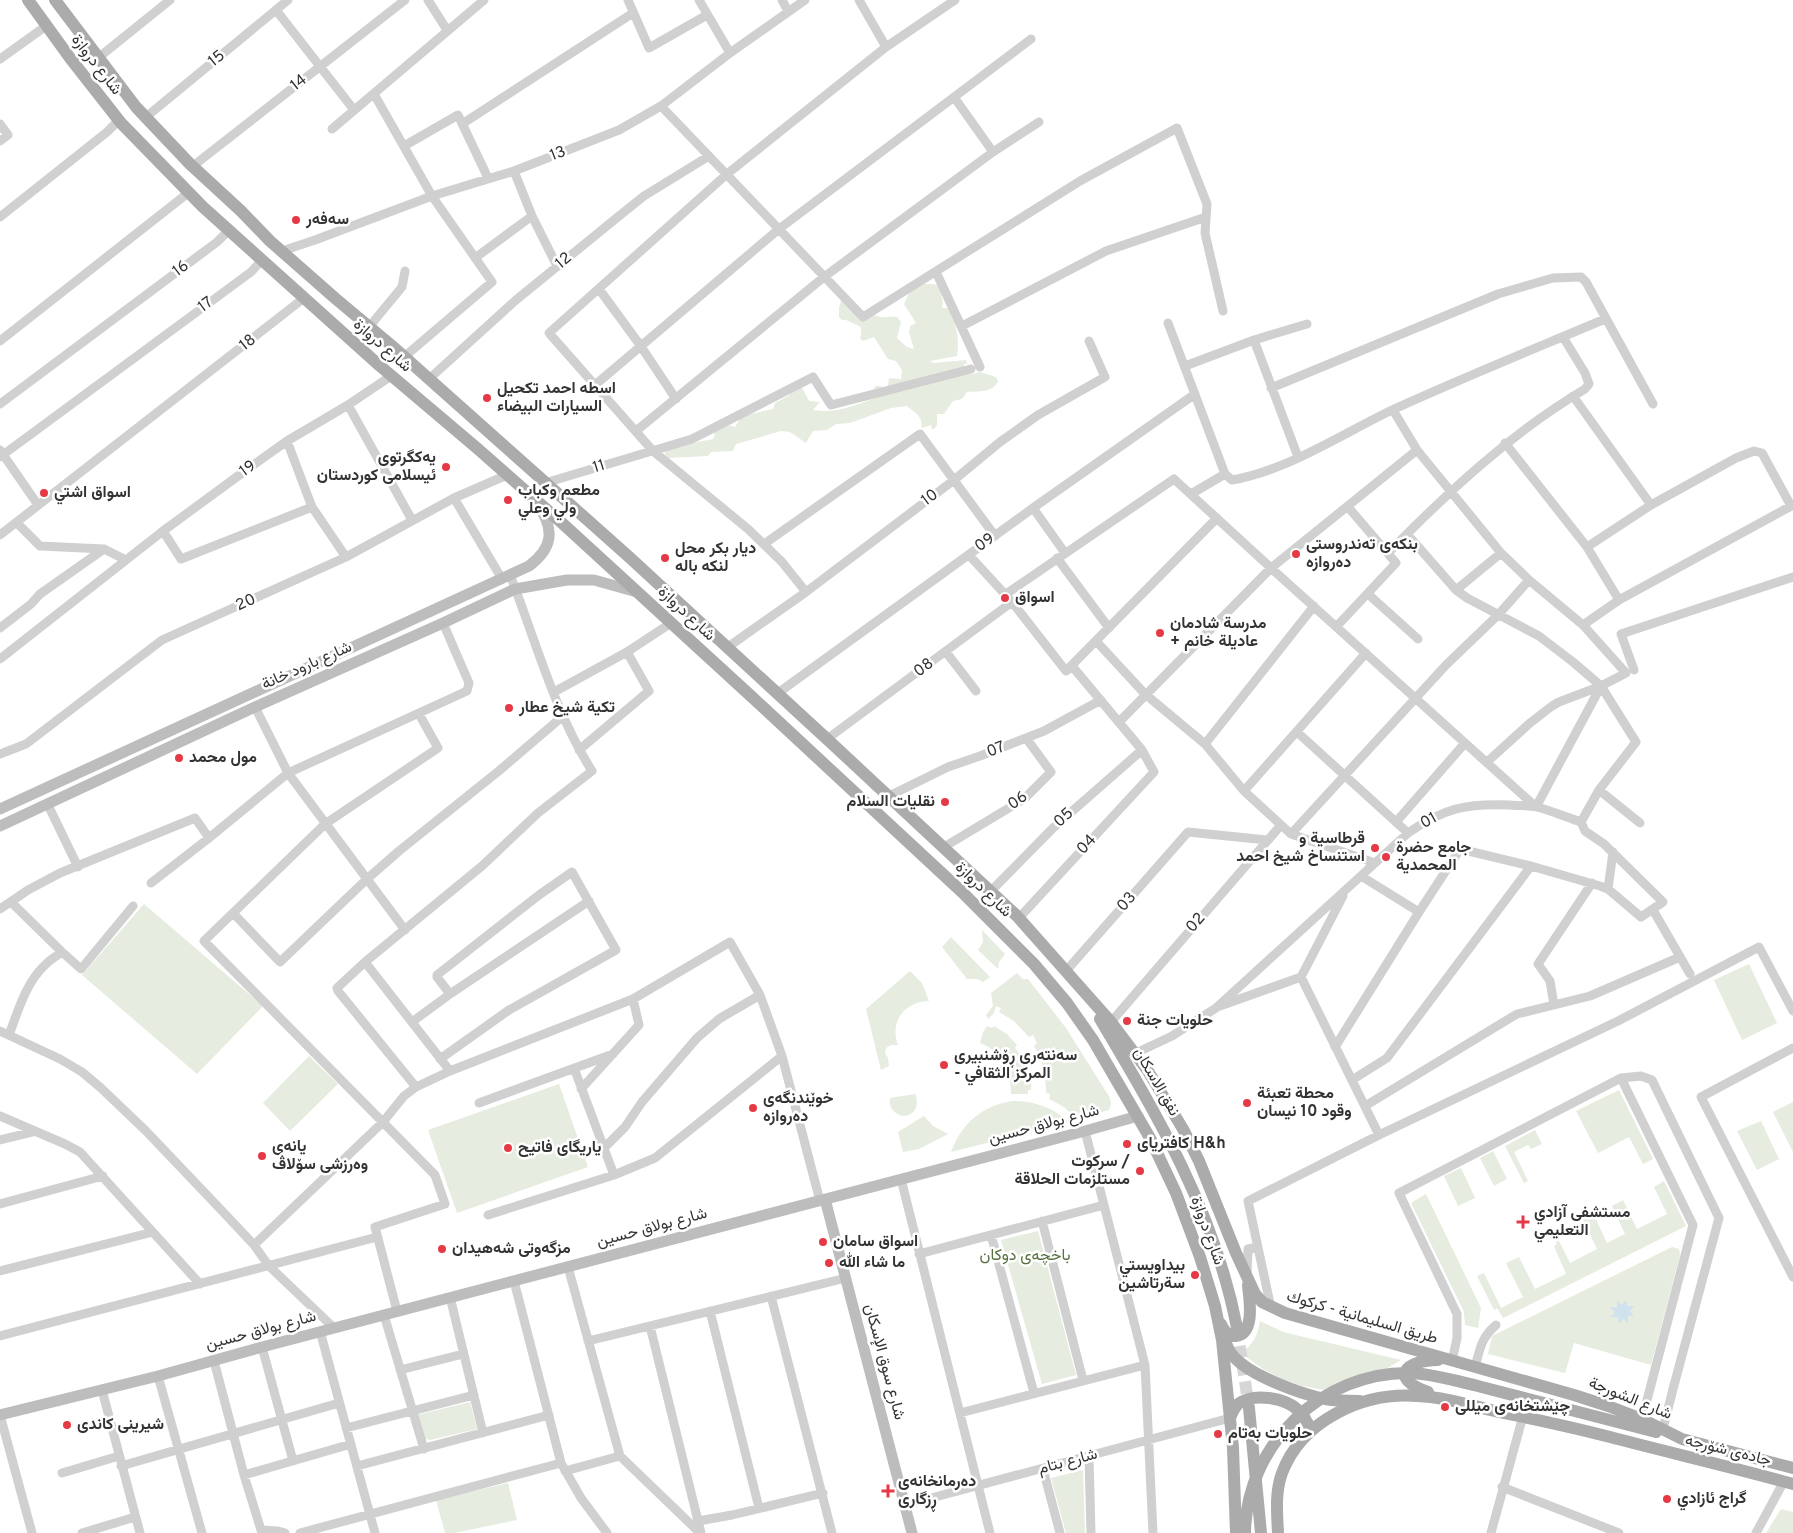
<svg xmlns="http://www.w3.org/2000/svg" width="1793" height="1533" viewBox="0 0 1793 1533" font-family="Overpass,Vazirmatn,sans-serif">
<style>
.green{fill:#e6ecdf}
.water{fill:#cfe2ee}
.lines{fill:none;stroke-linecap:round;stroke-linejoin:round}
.primary-tunnel{stroke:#d6d6d6;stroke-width:12;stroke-dasharray:12 6;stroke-linecap:butt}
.street{stroke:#d0d0d0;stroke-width:9}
.secondary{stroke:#bdbdbd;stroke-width:11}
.primary{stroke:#ababab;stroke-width:12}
.primary-bridge{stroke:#ababab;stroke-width:12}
.poi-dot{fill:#e63946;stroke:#fff;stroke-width:2}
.labels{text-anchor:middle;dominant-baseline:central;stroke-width:5;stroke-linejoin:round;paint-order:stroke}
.street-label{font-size:16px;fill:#333;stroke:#fff}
.poi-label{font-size:16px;font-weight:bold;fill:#333;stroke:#fff;text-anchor:start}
.park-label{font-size:16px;fill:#56703f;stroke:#fff}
</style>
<rect width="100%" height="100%" fill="#fff"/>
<path class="green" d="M924,284H933L939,286L943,303L942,308H948C956,324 960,338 957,356L930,361L933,363L966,360L967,364H964V368L972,374L980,372L996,377L998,381C993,393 978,391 967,392L962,399L953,401L944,414H937V425L934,429H932L931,425L922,428L921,420L917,414L907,406L891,408L850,423L836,424L827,430L813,431L806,443L790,432L781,431L736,444L733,451L711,452L708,456L668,458L665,454V451L679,446L713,439L715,435L711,430L720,419L723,424L735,427L742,416L773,409L775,403L788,396L800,384L809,401L820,402L813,410C835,414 857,405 877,397L874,388L876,386H881L883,393L888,395L893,391L888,386L889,378L901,379L902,370L896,361L888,359L874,337L863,341L860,338L861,336V327L846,320H842L839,317V308L843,294C859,310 858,312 881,317C886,318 891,316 897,317L901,322L897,338L907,347L914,349L909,332L910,326L916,323L904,304L909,293Z
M144,904L263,1006L197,1074L82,975Z
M982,930L1005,954L999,962L998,969L978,950L983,942Z
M951,937L990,977L983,982L977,979H967L942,947Z
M1749,964L1777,1023L1742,1040L1714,980Z
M910,971L922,983L929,1001C905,1001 889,1022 898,1045H891L886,1048L885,1053L888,1058L889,1066L881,1070L866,1009Z
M1017,973L1023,979H1028L1066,1028L1110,1098L1111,1104L1109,1110L1077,1119L1064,1107L1049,1099L1050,1094L1046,1093C1046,1077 1043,1060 1034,1046L1037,1043L1033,1035L1029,1037L1014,1021L999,1012L1001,1008L996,1006L994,1013L988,1019L986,1015L993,1006L991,993Z
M987,1026L992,1028L994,1026L1007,1034L1017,1045L1015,1048L1020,1054H1023L1027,1062L1031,1077V1090H1028V1094H1011C1011,1069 1004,1053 980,1043L983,1032Z
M309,1056L338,1084L290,1131L263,1103Z
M559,1084L588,1167L457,1213L428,1130Z
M1619,1090L1653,1159L1643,1164L1629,1137L1598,1153L1576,1111Z
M915,1094C920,1105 915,1116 902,1116C893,1113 889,1108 890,1098Z
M1012,1101C1034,1101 1052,1107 1069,1122L951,1152C962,1123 982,1106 1012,1101Z
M1793,1102V1152L1773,1112Z
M924,1116L933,1126L948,1134L919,1149L903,1152L898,1132Z
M1761,1121L1779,1159L1757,1170L1737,1131Z
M1535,1130L1542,1144L1531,1149L1528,1145L1514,1152L1528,1181L1524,1183L1505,1146Z
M1493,1151L1507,1179L1494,1186L1480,1158Z
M1461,1168L1475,1198L1458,1206L1444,1176Z
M1664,1181L1686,1226L1503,1318L1497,1308L1494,1310L1477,1276L1484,1273L1501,1308L1523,1297L1506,1263L1519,1257L1535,1289L1566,1274L1554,1246L1557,1244L1554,1238L1557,1237L1570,1263L1597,1249L1583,1220L1594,1215L1607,1243L1625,1234L1612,1206L1623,1200L1637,1229L1667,1214L1654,1187Z
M1426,1194L1481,1308L1478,1328L1465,1325L1464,1312L1411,1203Z
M1038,1231L1076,1375L1042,1384L1001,1240Z
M1672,1247L1679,1249L1680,1255L1651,1365L1574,1343L1565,1373L1488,1354L1492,1336Z
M1260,1321L1283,1332L1401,1360L1384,1370L1352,1377L1324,1390L1302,1386L1282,1379L1263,1369L1241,1353C1253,1345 1258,1335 1260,1321Z
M470,1402L477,1429L430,1440L424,1438L417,1415Z
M1083,1470L1085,1533H1066L1051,1478Z
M508,1483L517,1520L454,1533H445L436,1500Z
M1781,1509L1793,1512V1533H1766Z"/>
<path class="water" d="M1617,1300L1622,1305L1626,1300L1627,1306H1634L1630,1311L1634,1316H1628V1323L1623,1319L1619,1324L1618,1317H1611L1615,1312L1610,1307H1617Z"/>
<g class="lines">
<path class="primary-tunnel" d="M1237,1328L1249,1408"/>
<path class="street" d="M428,0L447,30
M628,0L649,48L707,15
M699,0L730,53
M782,0L788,11
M859,0L886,47
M276,10L354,110
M98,58L170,0
M0,59L46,26
M374,94L432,196L492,282L404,357
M954,97L993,152
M661,106L863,317L1080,181L1177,128L1207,204L1205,233L1223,311
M146,117L288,0
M0,124L8,135L0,141
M462,124L633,13
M332,129L484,0
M404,146L458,115L488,178
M193,166L405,0
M514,171L532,216L557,266
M0,217L107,132L119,120
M282,251L315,240L432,196L514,171L619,130L661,106L730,53L805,0
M475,258L532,216
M936,272L980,367
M599,289L640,345L676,399
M1168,323L1225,474L1232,480C1286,471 1342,434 1392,410C1462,378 1534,349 1605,319
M962,326L1106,251L1206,217
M369,327L402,287L405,271
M1254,340L1298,457
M0,341L188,193
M1185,366L1254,340L1307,324
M429,379L516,300L619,216L644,196L709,156
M595,385L779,229L1031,39
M1271,388L1498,294L1553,278L1581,277L1586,282L1653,404
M1573,396L1651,505
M0,404L217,242L228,231
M348,405L412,520
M1393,410L1417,450L1501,553L1529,580L1583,625L1626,673L1601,686L1559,702L1552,706L1530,723L1487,762
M636,431L824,277L993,152L1039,122
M287,441L312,507L346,557
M1505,443L1587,547L1619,600
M0,450L38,505
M0,457L251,272L262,260
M545,483L692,439L813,377L831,405L971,369
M1191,494L1225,474
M454,498L502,579
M1033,508L1065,553
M17,523L40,546L104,549L126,560
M163,531L181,559L312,507
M1407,534L1456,590L1467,598L1539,636L1573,662L1601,686L1636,742L1599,790L1581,822
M0,535L304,298
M764,544L920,434L995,536
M1587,547L1651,505L1736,458L1754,451L1762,453L1791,506
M1388,553C1448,492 1511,433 1585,389L1589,384L1585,373L1563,337
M1057,558L1109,628
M1456,590L1501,553
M806,592L782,562L748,529L653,451L549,333L727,174L886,47L955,0
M1006,594L1174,479L1271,568L1536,807L1601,686
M1368,594L1418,639
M1012,602L1066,671L1217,518
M1583,625L1619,600L1793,505
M1337,626L1396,563L1348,507
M0,628L31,604L40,594L104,549
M1096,641L1145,694L1205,744L1244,791L1291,834L1375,863
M728,647L806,592L954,480L1000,442L1038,415L1105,377L1089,341
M627,652L671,623
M946,652L976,691
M0,659L163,531L238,476L287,441L348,405L391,376
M1634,670L1621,634L1793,577
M554,692L627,652L649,691L579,750
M778,693L1033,508L1195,394
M255,707L288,773L405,930
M1119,722L1271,568L1417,450
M1297,732L1408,833
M827,739L1012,602L969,555
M1205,744L1314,606
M0,754L26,744L162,640L346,557L454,498L507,475
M1599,790L1640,823
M1244,791L1366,653
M889,796L948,767L980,756L1044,731L1101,700
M48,805L78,867
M1396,822L1465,743
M1291,834L1446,665L1498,615L1529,580
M944,847L1024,799L1051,772L1026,738
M1361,876L1419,912
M151,883L209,838L288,773L467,691L469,683L443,623
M1608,889L1613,852
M991,891L1053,828L1142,750
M11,902L62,952L81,969L133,906
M0,909L28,890L60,873L195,818L209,838
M1653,910L1690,974
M233,913L280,962L367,879L399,851L500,770L563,716
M1019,918L1154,772L1142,750L1072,666
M365,962L450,1071
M1066,971L1188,832L1267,840
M1301,977L1379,1135
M1554,1005L1550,981L1538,964L1592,883
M1220,1006L1301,977L1343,896
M412,1022L450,994L589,901
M1111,1022L1281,825
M0,1031L60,1059L82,1072L101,1088L146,1131L225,1214L254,1245L269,1266L334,1328
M9,1035C18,1011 26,982 46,964C50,960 56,956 62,952
M1793,1048L1701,1097L1793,1277
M1136,1053L1172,1036L1216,1008L1408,833C1444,808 1467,803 1510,805C1518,806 1528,805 1537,807C1552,811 1566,817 1581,822L1585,831L1604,844L1663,902L1641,917L1608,889L1600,886L1531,866L1460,849L1419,912L1335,1047
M440,1059L509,1010L616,950L572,872L539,895L437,975V977L450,994
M574,1068L614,1175
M1621,1078L1693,1225L1642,1419
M1352,1080L1387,1058L1531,866
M416,1087L338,991L337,988L365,962L482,866L538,813L592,771C554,711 536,641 510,575
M581,1089L639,1025L633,999
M479,1103L613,1054
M1365,1106L1517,1014L1590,996L1680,957
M0,1116L65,1144L80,1152L200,1284
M1085,1131L1145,1365L1153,1533
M0,1140L33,1132
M604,1148L625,1127L642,1102L697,1038L719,1019L760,995
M901,1179L990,1533
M0,1204L103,1176
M488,1215L614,1175L655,1158L782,1056
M1042,1221L1083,1380
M991,1235L1034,1393
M254,1245L383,1122L404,1096L416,1087L450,1071L633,999L730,942L760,995L782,1056L820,1201
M919,1254L1104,1205
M568,1267L620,1456L700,1533
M0,1271L153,1232
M1247,1275L1248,1249L1258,1247
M514,1281L561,1463L581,1498L607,1533
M771,1296L832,1533
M450,1297L483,1433
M1271,1308L1248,1201L1379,1135L1618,1021L1759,947L1793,1011
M397,1311L375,1227L445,1204L435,1175L204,941L325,824L438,748L419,714
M710,1311L759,1508
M384,1315L424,1449
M650,1326L701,1533
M320,1331L375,1533
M0,1336L377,1237
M588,1341L846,1278
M262,1347L293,1461
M214,1361L244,1475L261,1530
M1452,1361L1457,1338V1314L1399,1193L1621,1078L1641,1076L1652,1080L1719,1218L1673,1389L1663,1429
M1475,1367C1480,1349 1481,1338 1496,1325
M400,1370L463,1354
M158,1376L202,1533
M102,1390L140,1533
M960,1413L1145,1365
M0,1415L32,1533
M346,1428L474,1395
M1089,1457L1091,1533
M121,1466L339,1403
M357,1466L549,1415
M1043,1469L1060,1533
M565,1471L620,1456
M62,1473L119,1456
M244,1475L351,1444
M1502,1487L1619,1533
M905,1505L1230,1418
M698,1521L732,1515L823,1493
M261,1530L278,1531L285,1533
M82,1533L135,1517
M300,1533L561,1463
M1491,1533L1523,1416
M1756,1533L1784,1481"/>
<path class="secondary" d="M0,809L529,566C553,548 555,530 538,505
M0,826L255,707L443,623L515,589L567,580H594L637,592
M825,1199L912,1533
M0,1415L158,1376L262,1347L1085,1131L1138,1116"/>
<path class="primary" d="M28,0L70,58L121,123L203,207L380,366L478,449L562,523L752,697L962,892L1034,964L1067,1003L1093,1040L1150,1138L1176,1193L1200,1257L1215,1306L1222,1340L1233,1448L1236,1533
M55,0L136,107L190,164L241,211L270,241L336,299L391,345L628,556L827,739L1017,916L1111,1022L1148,1071L1183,1129L1199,1161L1236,1253L1255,1294L1262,1302L1285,1313L1574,1395L1608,1406L1642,1419L1682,1439L1793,1468
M1100,1019C1159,1118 1215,1213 1237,1328
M1221,1324C1224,1331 1228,1337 1236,1336C1256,1333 1249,1298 1248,1285
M1225,1340C1227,1347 1230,1353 1234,1357C1251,1376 1301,1394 1325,1399C1337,1401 1348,1401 1360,1401
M1474,1385L1656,1432
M1428,1392C1388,1378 1406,1360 1438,1360
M1249,1408L1261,1533
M1230,1418C1232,1413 1234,1408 1238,1404C1254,1392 1285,1398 1298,1410C1305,1416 1308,1423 1311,1431
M1278,1533C1277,1513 1275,1492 1282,1473C1302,1420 1363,1392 1417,1396C1444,1397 1470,1405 1495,1411C1534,1419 1572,1427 1610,1437C1671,1453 1732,1467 1793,1484"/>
<path class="primary-bridge" d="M1245,1533C1246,1445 1322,1371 1411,1373C1432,1374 1454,1380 1474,1385"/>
</g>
<g class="poi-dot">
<circle cx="296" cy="220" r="5"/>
<circle cx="487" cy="398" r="5"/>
<circle cx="446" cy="467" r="5"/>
<circle cx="44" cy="493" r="5"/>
<circle cx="508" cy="500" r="5"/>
<circle cx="1296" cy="554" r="5"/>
<circle cx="665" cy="558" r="5"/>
<circle cx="1005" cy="598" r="5"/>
<circle cx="1160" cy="633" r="5"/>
<circle cx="509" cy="708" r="5"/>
<circle cx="179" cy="758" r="5"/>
<circle cx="945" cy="802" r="5"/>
<circle cx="1375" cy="848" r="5"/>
<circle cx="1386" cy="857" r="5"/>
<circle cx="1127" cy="1021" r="5"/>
<circle cx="944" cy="1065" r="5"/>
<circle cx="1247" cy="1103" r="5"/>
<circle cx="753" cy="1108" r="5"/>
<circle cx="1127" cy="1144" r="5"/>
<circle cx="508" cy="1148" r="5"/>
<circle cx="262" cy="1156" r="5"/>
<circle cx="1140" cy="1171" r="5"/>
<path d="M1520.5 1214.5h5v5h5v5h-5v5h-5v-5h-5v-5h5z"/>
<circle cx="823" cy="1242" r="5"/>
<circle cx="442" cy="1249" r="5"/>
<circle cx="829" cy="1263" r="5"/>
<circle cx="1195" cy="1275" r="5"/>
<circle cx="1445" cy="1407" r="5"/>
<circle cx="67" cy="1425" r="5"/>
<circle cx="1218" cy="1434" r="5"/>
<path d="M885.5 1483.5h5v5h5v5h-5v5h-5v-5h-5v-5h5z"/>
<circle cx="1667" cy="1499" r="5"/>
</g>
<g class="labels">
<g class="street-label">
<text transform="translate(217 59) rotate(-39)">15</text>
<text transform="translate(96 65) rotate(52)">شارع دروازة</text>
<text transform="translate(299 83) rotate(-38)">14</text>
<text transform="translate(558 154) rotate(-21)">13</text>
<text transform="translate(564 261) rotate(-40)">12</text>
<text transform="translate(181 269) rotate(-37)">16</text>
<text transform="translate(206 305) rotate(-36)">17</text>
<text transform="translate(248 343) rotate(-38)">18</text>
<text transform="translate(382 346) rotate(41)">شارع دروازة</text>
<text transform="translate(599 467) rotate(-17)">11</text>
<text transform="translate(248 469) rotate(-36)">19</text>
<text transform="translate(930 498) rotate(-37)">10</text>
<text transform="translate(985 543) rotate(-36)">09</text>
<text transform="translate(246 603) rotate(-25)">20</text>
<text transform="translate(686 614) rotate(43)">شارع دروازة</text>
<text transform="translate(307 666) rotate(-24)">شارع بارود خانة</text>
<text transform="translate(924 668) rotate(-36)">08</text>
<text transform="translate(996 750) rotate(-21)">07</text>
<text transform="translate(1018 801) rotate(-35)">06</text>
<text transform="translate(1064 818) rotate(-42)">05</text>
<text transform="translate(1429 821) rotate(-29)">01</text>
<text transform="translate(1087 845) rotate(-47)">04</text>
<text transform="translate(983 890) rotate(44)">شارع دروازة</text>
<text transform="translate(1127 902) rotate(-49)">03</text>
<text transform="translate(1196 923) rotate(-49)">02</text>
<text transform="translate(1156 1082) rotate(60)">نفق الاسكان</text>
<text transform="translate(1044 1125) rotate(-15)">شارع بولاق حسين</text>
<text transform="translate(652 1228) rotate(-15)">شارع بولاق حسين</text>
<text transform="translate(1207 1231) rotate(70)">شارع دروازة</text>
<text transform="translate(1362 1318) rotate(16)">طريق السليمانية - كركوك</text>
<text transform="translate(261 1331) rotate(-15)">شارع بولاق حسين</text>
<text transform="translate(884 1362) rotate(75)">شارع سوق الإسكان</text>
<text transform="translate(1630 1399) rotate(22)">شارع الشورجة</text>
<text transform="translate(1728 1451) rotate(14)">جادەی شۆرجە</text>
<text transform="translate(1068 1462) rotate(-15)">شارع بتام</text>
</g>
<g class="poi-label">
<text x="306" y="220">سەفەر</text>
<text x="497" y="389">اسطه احمد تكحيل<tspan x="497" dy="18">السيارات البيضاء</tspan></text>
<text x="436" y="458" text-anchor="end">یەکگرتوی<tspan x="436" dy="18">ئیسلامی کوردستان</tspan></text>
<text x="518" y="491">مطعم وكباب<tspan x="518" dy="18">ولي وعلي</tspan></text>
<text x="54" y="493">اسواق اشتي</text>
<text x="1306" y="545">بنکەی تەندروستی<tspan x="1306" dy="18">دەروازە</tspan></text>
<text x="675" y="549">ديار بكر محل<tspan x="675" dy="18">لنكه باله</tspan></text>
<text x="1015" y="598">اسواق</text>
<text x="1170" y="624">مدرسة شادمان<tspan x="1170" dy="18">+ عاديلة خانم</tspan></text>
<text x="519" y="708">تكية شيخ عطار</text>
<text x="189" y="758">مول محمد</text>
<text x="935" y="802" text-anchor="end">نقليات السلام</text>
<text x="1365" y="839" text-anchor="end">قرطاسية و<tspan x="1365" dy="18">استنساخ شيخ احمد</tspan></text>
<text x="1396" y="848">جامع حضرة<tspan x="1396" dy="18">المحمدية</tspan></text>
<text x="1137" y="1021">حلویات جنة</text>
<text x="954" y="1056">سەنتەری ڕۆشنبیری<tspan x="954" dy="18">- المرکز الثقافي</tspan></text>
<text x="1257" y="1094">محطة تعبئة<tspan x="1257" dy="18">وقود 10 نيسان</tspan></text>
<text x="763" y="1099">خوێندنگەی<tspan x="763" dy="18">دەروازە</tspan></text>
<text x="1137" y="1144">کافتریای H&amp;h</text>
<text x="272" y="1147">یانەی<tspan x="272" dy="18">وەرزشی سۆلاڤ</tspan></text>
<text x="518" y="1148">یاریگای فاتیح</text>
<text x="1130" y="1162" text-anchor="end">سركوت /<tspan x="1130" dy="18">مستلزمات الحلاقة</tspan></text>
<text x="1534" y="1213">مستشفى آزادي<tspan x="1534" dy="18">التعليمي</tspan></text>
<text x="833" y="1242">اسواق سامان</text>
<text x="452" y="1249">مزگەوتی شەهیدان</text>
<text x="839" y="1263">ما شاء الله</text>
<text x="1185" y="1266" text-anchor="end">بيداويستي<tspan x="1185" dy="18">سةرتاشين</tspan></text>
<text x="1455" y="1407">چێشتخانەی میللی</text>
<text x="77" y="1425">شیرینی کاندی</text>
<text x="1228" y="1434">حلویات بەتام</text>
<text x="898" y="1482">دەرمانخانەی<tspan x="898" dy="18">ڕزگاری</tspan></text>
<text x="1677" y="1499">گراج ئازادي</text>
</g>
<g class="park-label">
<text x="1025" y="1256">باخچەی دوکان</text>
</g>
</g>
</svg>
